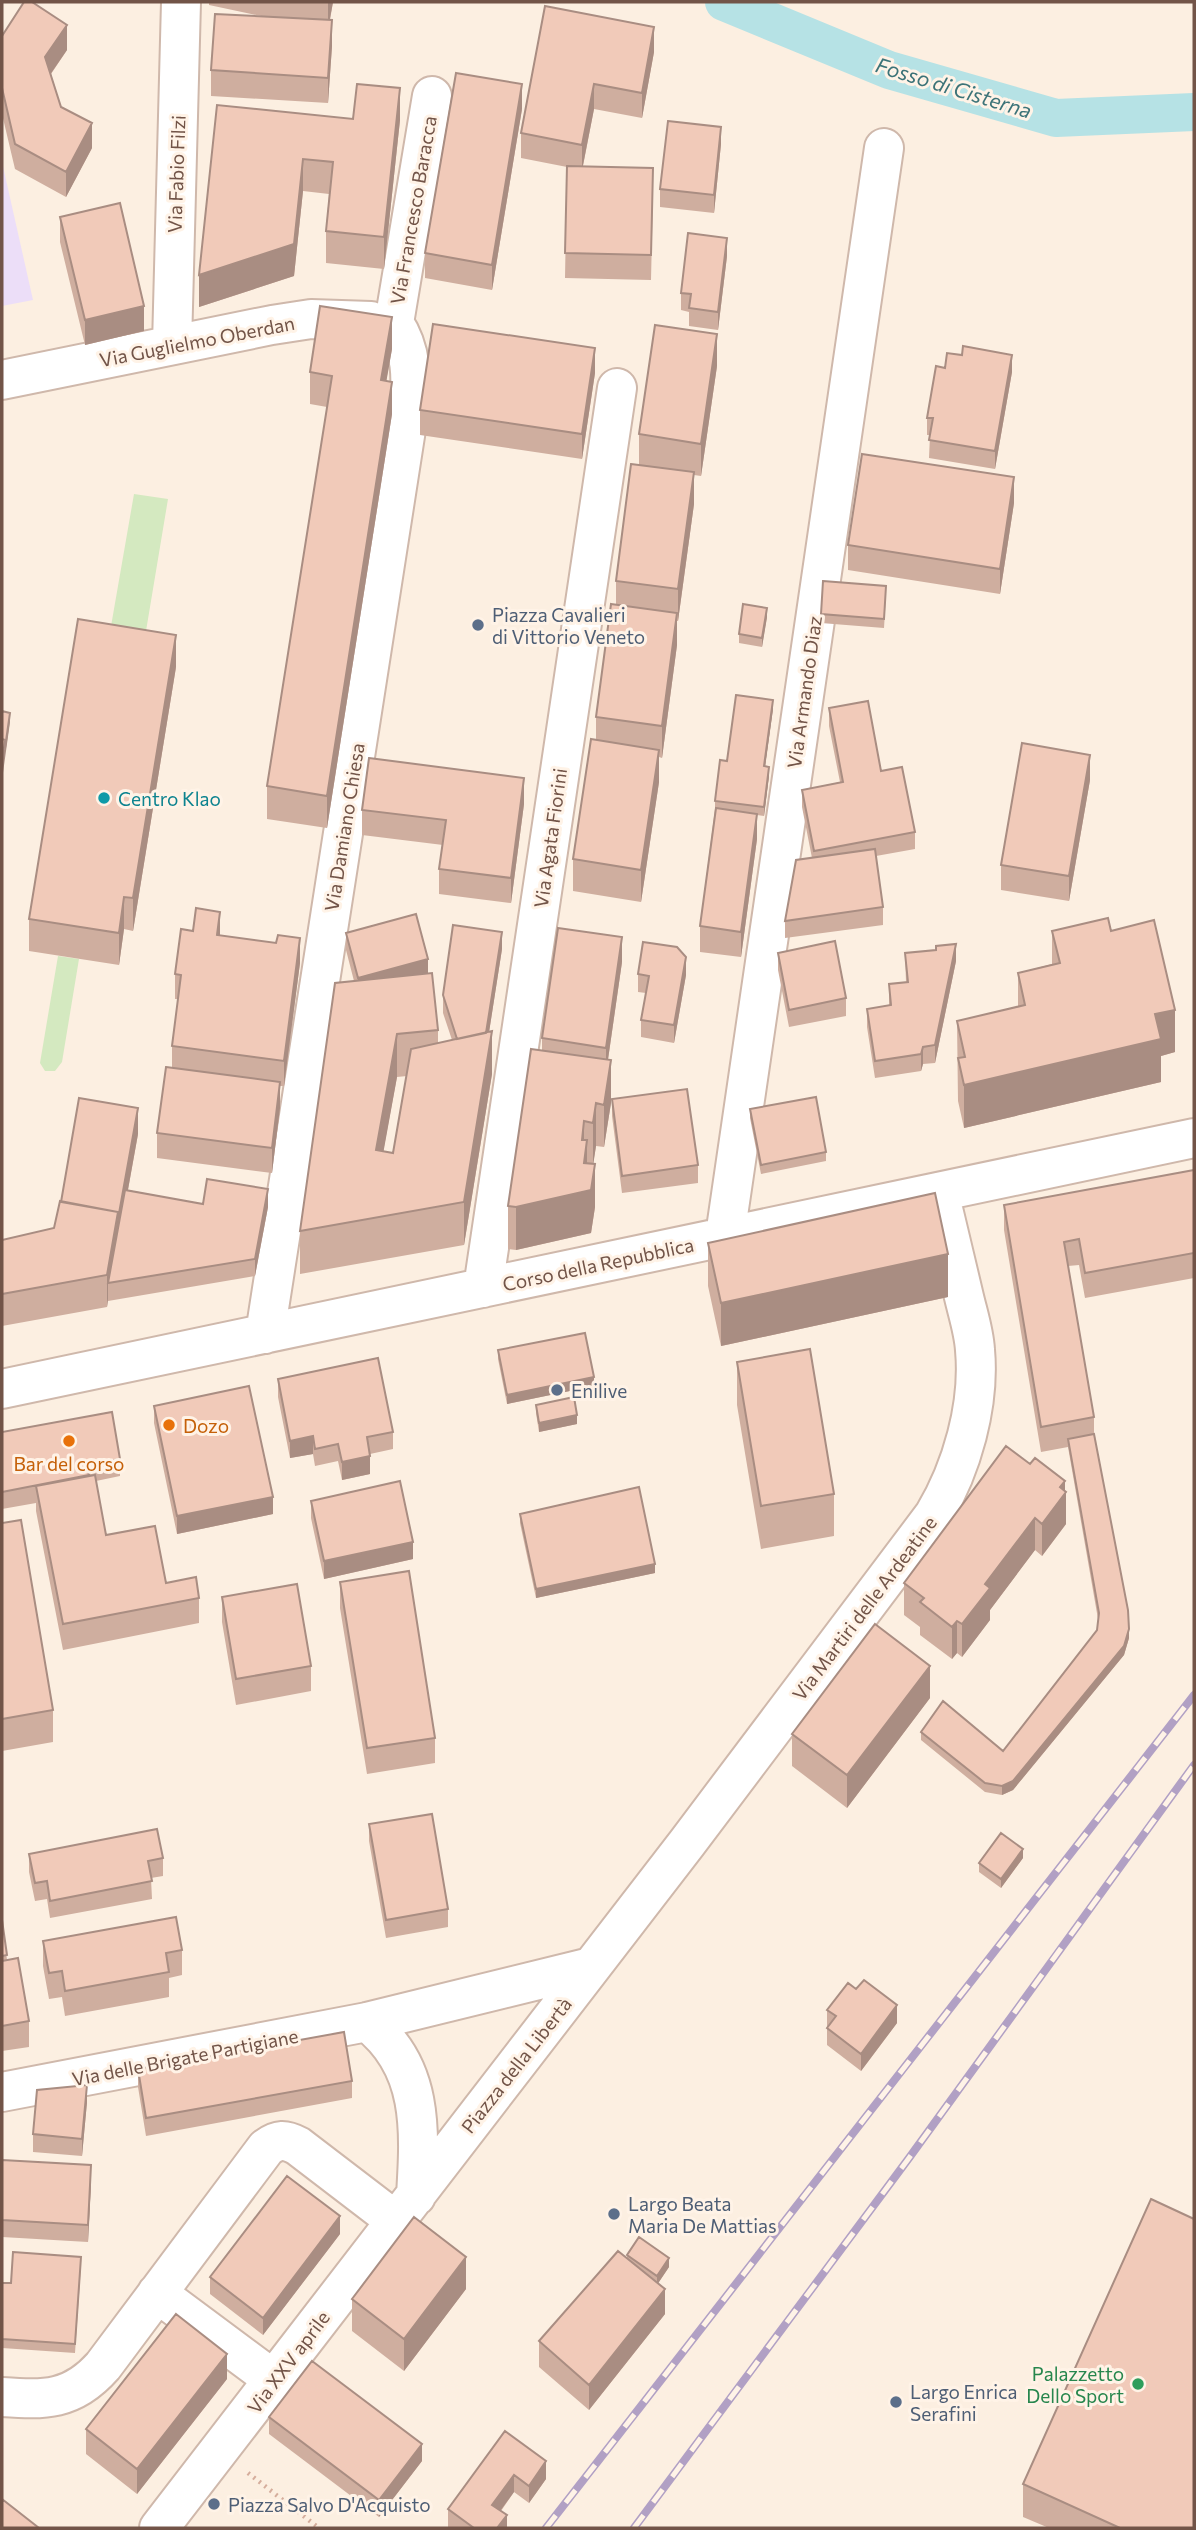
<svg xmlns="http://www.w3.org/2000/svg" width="1196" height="2530" viewBox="0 0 1196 2530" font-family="Commissioner,sans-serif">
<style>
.education{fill:#ecdef8}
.green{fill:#d4e9c0}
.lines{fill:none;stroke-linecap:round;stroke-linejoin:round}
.canal{stroke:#b6e2e5;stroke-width:38}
.minor-casing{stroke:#cfb8ab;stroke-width:42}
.path{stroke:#d5ad9c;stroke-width:4.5;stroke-dasharray:2 5;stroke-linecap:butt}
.minor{stroke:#fff;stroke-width:38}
.rail-casing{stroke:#b1a0c4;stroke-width:8}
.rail{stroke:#fff3e7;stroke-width:5;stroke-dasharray:16;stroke-linecap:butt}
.wall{fill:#cfae9f;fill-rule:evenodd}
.shaded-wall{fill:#a98d82}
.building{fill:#f1cab9;stroke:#a98d82;stroke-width:2}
.service-dot{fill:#5c6f8a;stroke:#fff3e7;stroke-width:2.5}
.culture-dot{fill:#0f9aa8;stroke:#fff3e7;stroke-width:2.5}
.food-dot{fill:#e8710a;stroke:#fff3e7;stroke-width:2.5}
.leisure-dot{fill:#2e9e5b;stroke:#fff3e7;stroke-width:2.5}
.labels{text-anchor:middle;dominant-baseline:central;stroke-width:6;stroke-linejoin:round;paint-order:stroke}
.street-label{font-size:19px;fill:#725448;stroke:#fff3e7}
.service-label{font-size:19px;fill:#4e5e75;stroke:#fff3e7;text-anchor:start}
.culture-label{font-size:19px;fill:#0d838f;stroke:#fff3e7;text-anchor:start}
.food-label{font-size:19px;fill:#c56008;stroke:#fff3e7;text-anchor:start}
.leisure-label{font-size:19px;fill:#27864d;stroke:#fff3e7;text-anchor:end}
.water-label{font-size:21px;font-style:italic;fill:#3c7378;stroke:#fff3e7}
</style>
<rect width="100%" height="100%" fill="#fcefe1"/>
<path class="education" d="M2,162L33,300L2,306Z"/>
<path class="green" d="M134,494L168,499L141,661L106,655Z
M58,956L79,959L62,1062L55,1071H45L40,1063Z"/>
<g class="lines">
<path class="canal" d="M724,2L889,70L1056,118L1194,112"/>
<g class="minor-casing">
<path id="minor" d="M394,323L432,96
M172,345L181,2
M2,380L272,325L311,319L371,321
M725,1236L884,148
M483,1288L617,388
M265,1334L409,410C412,378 412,350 394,323
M2,1389L1194,1138
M367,2022C424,2066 420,2130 416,2196
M2,2092L367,2022L591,1967
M157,2293L274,2380
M2,2397C45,2400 72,2401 103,2366L266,2148C278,2139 285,2139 298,2146L396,2221
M159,2528L687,1843L934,1515C962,1468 980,1405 975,1350C974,1332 968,1314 964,1297C956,1262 947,1227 939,1192"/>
</g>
<path class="path" d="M248,2473L319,2528"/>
<use href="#minor" class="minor"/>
<g class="rail-casing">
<path id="rail" d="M546,2528L1194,1695
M634,2528L909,2158L1194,1765"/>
</g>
<use href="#rail" class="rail"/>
</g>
<path class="wall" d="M209,2H333L330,20L332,46L328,103L211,96V70L266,17L209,5Z
M545,6L654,52L642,118L594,109L583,166L653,193L651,280L565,278L567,167L521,158V133Z
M2,36L67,50L51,74L61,107L92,148L66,197L15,169L2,114Z
M217,105L353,119L400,120L384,269L326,263V231L329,194L303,191L294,276L199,307Z
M522,109L492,290L425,278V253Z
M721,144L714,213L660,207V189Z
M60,217L144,331L85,345L60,242Z
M727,256L718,330L689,326V312L681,310V293Z
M392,349L386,381L392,414L327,828L267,819V786L327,407L310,404V372Z
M962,355L1012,372L995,469L929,458L930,435H927V418L945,368Z
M717,366L701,476L694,475V504L678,621H677V645L662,758L659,757V782L641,902L573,891V859L596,740V717L616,605V581L639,465V434Z
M595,373L582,459L420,435V410Z
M1014,503L1000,594L848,570V545Z
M886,595L884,628L821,623V614Z
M767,617L762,647L739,643V634Z
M176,667L133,931L124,929L119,965L29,951V919Z
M829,708L881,771L915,832V849L876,856L883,907V925L785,938V921L812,858L802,807V790L840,782L829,726Z
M773,709L765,766L769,776L764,816L757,815V839L741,957L700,952V926L715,809V801L727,761Z
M1090,780L1069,901L1001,890V865Z
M524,804L511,903L439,894V869L443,845L362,835V810Z
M1052,931H1111L1175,1052L1161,1056V1082L964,1128L958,1101L957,1021L1018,1007V973L1052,964Z
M346,933L428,974L438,1030V1043L452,1040L443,1013V995L502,949L489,1032L492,1074L464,1245L300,1274V1231L354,981L346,950ZM407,1076L393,1153L383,1152L397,1077Z
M220,936L300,963L284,1086H280V1108L272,1173L157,1158V1133L172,1068V1046L178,999H175V974Z
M778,953L846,998V1016L789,1027L778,970Z
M905,953L956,961L935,1063L923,1064L921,1071L875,1078L867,1027V1009L889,1006V984L906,982Z
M622,962L608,1060L611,1103L604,1147L596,1146L593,1164L595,1207L591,1233L516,1250L508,1249V1206L542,1050V1038Z
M638,974L686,975L674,1043L641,1037V1020L646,993L638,992Z
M612,1099L698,1165V1183L622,1193L612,1116Z
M750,1109L826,1152V1161L761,1174L750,1118Z
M138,1134L128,1190L203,1204L268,1207L255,1276L108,1301V1299L107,1307L2,1326V1240L54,1228L61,1202Z
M1194,1170V1278L1085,1298L1079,1265L1068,1266L1094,1417V1434L1129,1638L1124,1655L1013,1790L1002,1795L985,1792L921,1740V1732L1003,1751L1097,1630L1098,1619L1068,1447L1041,1452L1004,1230V1205Z
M708,1243L948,1297L721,1346L708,1286Z
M498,1350L594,1386L507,1404L498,1359Z
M737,1362L834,1494V1536L761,1549L737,1405Z
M278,1379L393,1432V1449L370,1454V1474L342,1480L338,1461L315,1466L313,1454L290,1458L278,1397Z
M536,1405L577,1424L539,1432L536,1413Z
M154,1406L273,1514L177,1534L154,1423Z
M2,1432L120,1459V1476L96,1481L106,1535L166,1583L199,1598V1623L63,1650L36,1511V1503L2,1509Z
M1065,1491L1066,1524L1042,1556L1035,1550L990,1610V1620L962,1657L957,1653L952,1659L920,1635V1627L904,1615V1583Z
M311,1501L413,1559L324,1579L311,1518Z
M520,1514L655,1573L536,1598L520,1523Z
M2,1523L53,1710V1742L2,1751Z
M340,1582L435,1738V1763L367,1774L340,1608Z
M222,1597L311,1666V1691L236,1705L222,1622Z
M930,1698L847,1808L792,1766V1734Z
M369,1824L448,1909V1927L386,1938L369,1841Z
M29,1854L163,1858V1876L151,1878L152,1899L50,1918L47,1899L35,1901L29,1872Z
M1023,1858L1001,1888L979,1872V1863Z
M2,1920L7,1960L29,2021V2047L2,2051Z
M43,1941L182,1950V1975L169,1978V1997L65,2016L62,1997L49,1999L43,1966Z
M827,2010L897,2023L861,2071L827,2045Z
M138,2069L352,2081V2098L146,2136L138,2087Z
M87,2102L82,2156L33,2152V2134Z
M2,2160L91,2182L88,2242L2,2237Z
M340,2234L263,2335L210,2294V2277Z
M627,2255L669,2267L658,2283L665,2314L589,2410L539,2367V2341L627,2258Z
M81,2266L75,2353L2,2348V2283H11Z
M466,2289L404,2371L352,2331V2299Z
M227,2379L137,2494L86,2454V2429Z
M269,2417L422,2461L379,2517L269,2434Z
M505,2431L546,2479L529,2503L514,2492L501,2511L507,2528H450L448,2527V2509Z
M1023,2484L1194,2528H1049L1023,2517Z"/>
<path class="shaded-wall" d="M328,2H333L328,29Z
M332,20V46L328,103V78Z
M67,25V50L45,82V57Z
M654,27V52L642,118V93Z
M522,84V109L492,290V265Z
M594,84V109L582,170V145Z
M400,88V120L384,269V237Z
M92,123V148L66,197V172Z
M721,127V144L714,213V195Z
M303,159V191L294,276L199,307V275Z
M727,238V256L718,330V312Z
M144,306V331L85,345V320Z
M392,317V349L381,412V380Z
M717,334V366L701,476V444Z
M595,348V373L582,459V434Z
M1012,355V372L995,469V451Z
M392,382V414L327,828V796Z
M694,472V504L678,621V589Z
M1014,477V503L1000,594V569Z
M767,608V617L762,647V638Z
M677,613V645L662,758V726Z
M176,635V667L133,931V898Z
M773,700V709L764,775V766Z
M10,713V722L2,780V763Z
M659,750V782L641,902V870Z
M1090,755V780L1069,901V876Z
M769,767V776L764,816V807Z
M524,778V804L511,903V878Z
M757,814V839L741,957V932Z
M124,897V929L119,965V933Z
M220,912V937L217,935Z
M502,932V949L483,1071V1054Z
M622,937V962L606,1073V1048Z
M300,938V963L284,1086V1061Z
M956,944V961L935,1063V1045Z
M686,957V975L674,1043V1025Z
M428,959V977L358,995V978Z
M1175,1010V1052L1161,1056V1082L964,1128V1085L1155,1014Z
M492,1031V1074L464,1245V1202Z
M397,1034V1077L376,1193V1150Z
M923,1047V1064L921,1071V1054Z
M611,1060V1103L604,1147V1105Z
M280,1082V1108L272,1173V1148Z
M596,1103V1146L593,1166V1123Z
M138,1108V1134L111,1283H108V1299L107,1307V1275Z
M584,1121V1159L587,1140V1182L595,1164V1207L591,1233L516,1250V1207L582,1140Z
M268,1189V1207L255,1276V1259Z
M948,1254V1297L721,1346V1303Z
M594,1377V1386L507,1404V1395Z
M577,1415V1424L539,1432V1423Z
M313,1436V1454L290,1458V1441Z
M370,1456V1474L342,1480V1462Z
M1065,1481V1494L1066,1492V1524L1042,1556V1524L1060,1487Z
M273,1497V1514L177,1534V1516Z
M1035,1518V1550L990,1610V1620L962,1657V1624L985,1584Z
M413,1542V1559L324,1579V1561Z
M655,1564V1573L536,1598V1589Z
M957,1621V1653L952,1659V1627Z
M1129,1629V1638L1124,1655L1013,1790L1002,1795V1786Z
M930,1666V1698L847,1808V1775Z
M1023,1849V1858L1001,1888V1879Z
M897,2005V2023L861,2071V2054Z
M87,2085V2102L82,2156V2139Z
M91,2165V2182L88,2242V2225Z
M340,2216V2234L263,2335V2318Z
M466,2257V2289L404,2371V2339Z
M669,2258V2267L657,2285V2276Z
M665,2289V2314L589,2410V2385Z
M227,2354V2379L137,2494V2469Z
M422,2444V2461L379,2517V2500Z
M546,2461V2479L529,2503V2486Z
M514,2475V2492L492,2522V2505Z
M507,2515V2528H497Z"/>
<path class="building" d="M24,2H32L67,25L45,57L61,107L92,123L66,172L15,144L2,88V36Z
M545,6L654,27L642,93L594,84L582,145L521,133Z
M215,14L332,20L328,78L211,70Z
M456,73L522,84L492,265L425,253Z
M357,84L400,88L384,237L326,231L333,162L303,159L294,244L199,275L217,105L353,119Z
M668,121L721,127L714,195L660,189Z
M567,166L653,168L651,255L565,253Z
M120,203L144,306L85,320L60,217Z
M688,233L727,238L718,312L689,308L691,294L681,293Z
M320,306L392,317L381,380L392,382L327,796L267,786L332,376L310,372Z
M433,324L595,348L582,434L420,410Z
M655,325L717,334L701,444L639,434Z
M963,346L1012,355L995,451L929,440L933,418H927L936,366L945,368L947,353L962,355Z
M862,454L1014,477L1000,569L848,545Z
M631,464L694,472L678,589L616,581Z
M823,581L886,586L884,619L821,614Z
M611,604L677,613L662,726L596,717Z
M743,604L767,608L762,638L739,634Z
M78,619L176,635L133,898L124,897L119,933L29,919Z
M736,695L773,700L764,766L769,767L764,807L715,801L720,760L727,761Z
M868,701L881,771L902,767L915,832L814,851L802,790L843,782L829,708Z
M2,711L10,713L5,748V740L2,739Z
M2,739L5,740L2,763Z
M591,739L659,750L641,870L573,859Z
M1022,743L1090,755L1069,876L1001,865Z
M369,758L524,778L511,878L439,869L446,820L362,810Z
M716,808L757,814L741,932L700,926Z
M875,849L883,907L785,921L796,860Z
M196,908L220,912L217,935L276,943L278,935L300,938L284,1061L172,1046L181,975L175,974L181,929L193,931Z
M416,914L428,959L358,978L346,933Z
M1108,918L1111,931L1154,920L1175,1010L1155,1014L1161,1039L964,1085L958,1058L965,1057L957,1021L1025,1005L1018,973L1060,963L1052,931Z
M453,925L502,932L486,1033L457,1039L443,995Z
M558,928L622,937L606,1048L542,1038Z
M835,941L846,998L789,1010L778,953Z
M643,942L677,947L686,957L674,1025L641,1020L649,976L638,974Z
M956,944L935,1045L923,1047L921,1054L875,1061L867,1009L891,1005L889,984L908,982L905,953L936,950V946Z
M432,973L438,1030L397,1034L376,1150L393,1153L411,1049L492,1031L464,1202L300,1231L335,983Z
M531,1049L611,1060L604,1105L596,1103L593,1123L584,1121L582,1140H587L584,1163L595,1164L591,1190L516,1207L508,1206Z
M166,1067L280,1082L272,1148L157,1133Z
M687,1089L698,1165L622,1176L612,1099Z
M816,1097L826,1152L761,1165L750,1109Z
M79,1098L138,1108L118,1219V1212L61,1202Z
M1194,1170V1253L1085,1273L1079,1239L1064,1242L1094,1417L1041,1427L1004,1205Z
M207,1179L268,1189L255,1259L108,1283L125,1190L203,1204Z
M935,1193L948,1254L721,1303L708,1243Z
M60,1201L118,1212L107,1275L2,1294V1240L54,1228Z
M585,1333L594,1377L507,1395L498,1350Z
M810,1349L834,1494L761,1506L737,1362Z
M378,1358L393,1432L367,1437L370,1456L342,1462L338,1444L315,1449L313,1436L290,1441L278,1379Z
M249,1386L273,1497L177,1516L154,1406Z
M574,1397L577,1415L539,1423L536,1405Z
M112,1412L120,1459L87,1465L89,1475L2,1492V1432Z
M1094,1434L1128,1610L1129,1629L1124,1646L1013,1781L1002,1786L985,1783L921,1732L943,1701L1003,1751L1097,1630L1099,1613L1068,1439Z
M1006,1446L1030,1464L1035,1458L1065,1481L1060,1487L1066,1492L1042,1524L1035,1518L985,1584L990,1588L962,1624L957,1621L952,1627L920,1602L924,1598L904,1583Z
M95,1475L106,1535L155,1526L166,1583L196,1577L199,1598L63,1624L36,1486Z
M400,1481L413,1542L324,1561L311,1501Z
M639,1487L655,1564L536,1589L520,1514Z
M21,1520L53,1710L2,1719V1523Z
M409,1571L435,1738L367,1748L340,1582Z
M297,1584L311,1666L236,1679L222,1597Z
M875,1624L930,1666L847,1775L792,1734Z
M432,1814L448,1909L386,1920L369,1824Z
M157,1829L163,1858L148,1861L152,1881L50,1901L47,1881L35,1883L29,1854Z
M1001,1833L1023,1849L1001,1879L979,1863Z
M176,1917L182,1950L166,1953L169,1972L65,1991L62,1971L49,1973L43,1941Z
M2,1920L7,1955L2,1956Z
M18,1958L29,2021L2,2026V1961Z
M864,1980L897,2005L861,2054L827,2028L836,2016L827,2010L848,1983L856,1989Z
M344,2032L352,2081L146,2118L138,2069Z
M87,2085L82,2139L33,2134L37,2090Z
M2,2160L91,2165L88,2225L2,2220Z
M287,2176L340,2216L263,2318L210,2277Z
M1151,2199L1194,2219V2528H1120L1023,2484Z
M414,2217L466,2257L404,2339L352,2299Z
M639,2237L669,2258L657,2276L627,2255Z
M618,2251L665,2289L589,2385L539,2341Z
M13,2252L81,2257L75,2344L2,2339V2283H11Z
M176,2314L227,2354L137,2469L86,2429Z
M312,2361L422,2444L379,2500L269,2417Z
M505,2431L546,2461L529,2486L514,2475L492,2505L507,2515L497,2528H474L448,2509Z
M2,2499L39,2528H2Z"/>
<g class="service-dot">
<circle cx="478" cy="625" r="7"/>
<circle cx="557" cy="1390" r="7"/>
<circle cx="614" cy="2214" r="7"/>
<circle cx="896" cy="2402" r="7"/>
<circle cx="214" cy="2504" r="7"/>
</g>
<circle class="culture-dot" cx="104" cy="798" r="7"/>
<g class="food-dot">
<circle cx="169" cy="1425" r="7"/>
<circle cx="69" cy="1441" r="7"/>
</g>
<circle class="leisure-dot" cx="1138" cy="2384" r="7"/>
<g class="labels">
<g class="street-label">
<text transform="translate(176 174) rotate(-88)">Via Fabio Filzi</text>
<text transform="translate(413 210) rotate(-80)">Via Francesco Baracca</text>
<text transform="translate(197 341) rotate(-11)">Via Guglielmo Oberdan</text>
<text transform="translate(804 692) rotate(-82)">Via Armando Diaz</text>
<text transform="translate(344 827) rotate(-81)">Via Damiano Chiesa</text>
<text transform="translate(550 838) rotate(-82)">Via Agata Fiorini</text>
<text transform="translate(598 1264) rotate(-12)">Corso della Repubblica</text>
<text transform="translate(864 1608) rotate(-53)">Via Martiri delle Ardeatine</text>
<text transform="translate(185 2057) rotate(-11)">Via delle Brigate Partigiane</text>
<text transform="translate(516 2065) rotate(-52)">Piazza della Libertà</text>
<text transform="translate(288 2362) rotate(-53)">Via XXV aprile</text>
</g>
<g class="service-label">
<text x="492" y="614">Piazza Cavalieri<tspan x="492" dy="22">di Vittorio Veneto</tspan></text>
<text x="571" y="1390">Enilive</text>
<text x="628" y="2203">Largo Beata<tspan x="628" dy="22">Maria De Mattias</tspan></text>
<text x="910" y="2391">Largo Enrica<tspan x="910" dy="22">Serafini</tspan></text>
<text x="228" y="2504">Piazza Salvo D'Acquisto</text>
</g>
<g class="culture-label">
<text x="118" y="798">Centro Klao</text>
</g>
<g class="food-label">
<text x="183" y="1425">Dozo</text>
<text x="69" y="1463" text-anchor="middle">Bar del corso</text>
</g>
<g class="leisure-label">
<text x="1124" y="2373">Palazzetto<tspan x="1124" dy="22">Dello Sport</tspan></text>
</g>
<g class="water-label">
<text transform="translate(954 87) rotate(17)">Fosso di Cisterna</text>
</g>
</g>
<rect width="1196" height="2530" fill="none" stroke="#725448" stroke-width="7"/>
</svg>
